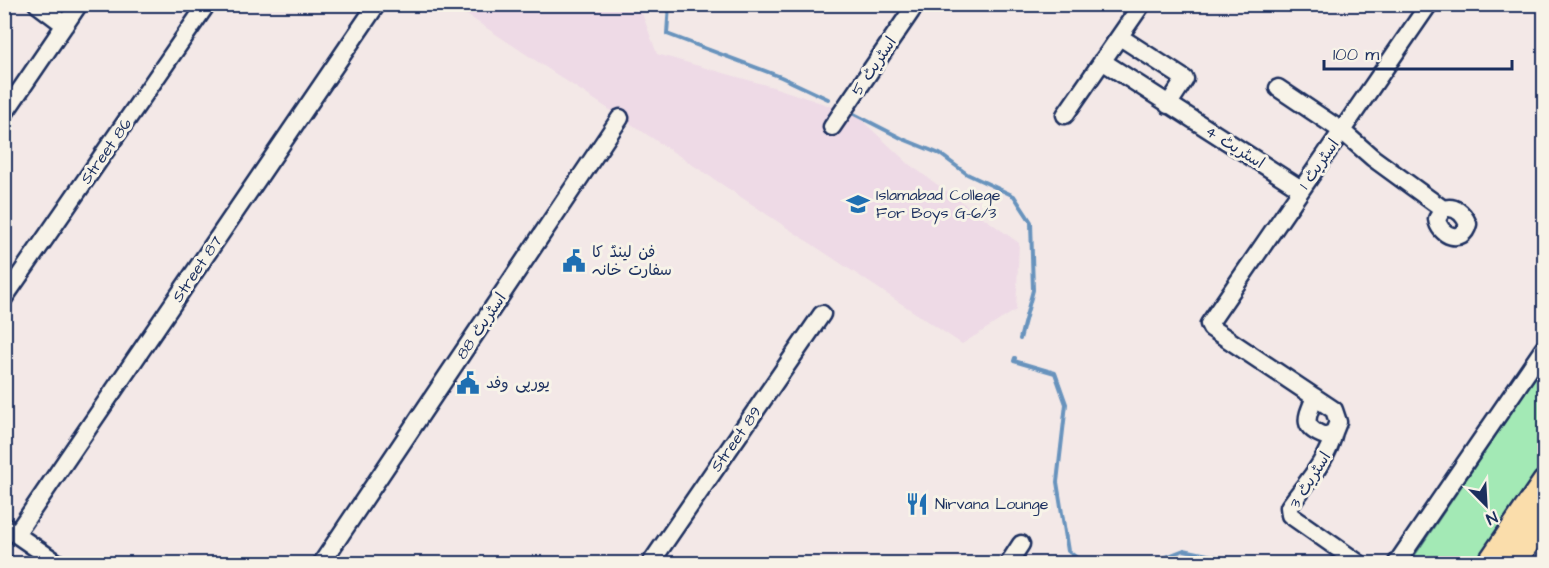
<svg xmlns="http://www.w3.org/2000/svg" width="1549" height="568" viewBox="0 0 1549 568" font-family="'Architects Daughter','Playpen Sans Arabic',sans-serif">
<style>
.built{fill:#eedae6}
.green{fill:#a3e9b5;stroke:#5f8c8a;stroke-width:1.5}
.lines{fill:none;stroke-linecap:round;stroke-linejoin:round}
.stream{stroke:#6893bd;stroke-width:4}
.minor-casing{stroke:#1b2f5e;stroke-width:21}
.major-casing{stroke:#1b2f5e;stroke-width:27}
.minor{stroke:#f7f3e8;stroke-width:16}
.major{stroke:#faddab;stroke-width:22}
.labels{text-anchor:middle;dominant-baseline:central;stroke-width:6;stroke-linejoin:round;paint-order:stroke}
.street-label{font-size:16px;fill:#1b2f5e;stroke:#f7f3e8}
.poi-label{font-size:16px;fill:#1b2f5e;stroke:#f7f3e8;text-anchor:start}
</style>
<rect width="100%" height="100%" fill="#f3e8e7"/>
<filter id="ink" filterUnits="userSpaceOnUse"><feTurbulence type="fractalNoise" baseFrequency=".0167" numOctaves="2"/><feDisplacementMap in="SourceGraphic" scale="12" xChannelSelector="R" yChannelSelector="G"/><feConvolveMatrix kernelMatrix="1 2 1 2 8 2 1 2 1" color-interpolation-filters="sRGB"/></filter>
<g filter="url(#ink)">
<path class="built" d="M452,5H639L657,54L773,87L855,114L910,165L1019,243L1016,310L962,344Z"/>
<path class="green" d="M1544,364V471L1483,563L1409,564Z"/>
<g class="lines">
<path class="stream" d="M669,4L667,34L781,77L828,99
M854,114L903,139L940,154L967,174L1014,196L1031,222L1033,290L1020,339
M1015,358L1014,361L1055,373L1066,404L1057,482L1068,551L1085,564
M1148,564L1184,550L1250,564"/>
<g class="minor-casing">
<path id="minor" d="M37,4L65,25
M1120,37L1185,79L1168,105
M1102,61L1301,189
M1278,88L1342,131L1373,158L1443,209C1455,205 1463,213 1468,224C1463,245 1439,236 1437,219L1443,209
M4,114L79,4
M1065,115L1142,4
M832,127L916,4
M4,298L207,4
M1315,397C1307,417 1300,427 1325,436L1334,432L1338,422L1334,410L1211,328L1209,324L1429,4
M1334,432C1328,460 1305,484 1289,507L1290,515L1360,564
M4,526L59,564
M16,534L377,4
M4,563L6,564
M321,564L620,118
M650,564L822,314
M1008,564L1021,544
M1396,564L1544,348"/>
</g>
<g class="major-casing">
<path id="major" d="M1488,564L1544,482
M1514,564L1544,518"/>
</g>
<use href="#minor" class="minor"/>
<use href="#major" class="major"/>
</g>
</g>
<defs>
<g id="university-bare" transform="scale(1.8)"><path d="M0-5L7-2L0 1L-7-2ZM-4 1L0 2.5L4 1V4Q0 6-4 4Z" fill="#1f6fb2" stroke="#f7f3e8" stroke-width="2.5" paint-order="stroke"/></g>
<g id="civic-bare" transform="scale(1.8)"><path d="M-.6-6.5H3V-4.5H.6V-3L4-1V1h2V6H-6V1h2V-1L-.6-3ZM-1.2 2.5V6h2.4V2.5Z" fill="#1f6fb2" stroke="#f7f3e8" stroke-width="2.5" paint-order="stroke"/></g>
<g id="restaurant-bare" transform="scale(1.8)"><path d="M-5-6h1v4h1v-4h1v4h1v-4h1v5L-1.5 .5V6h-2V.5L-5-1ZM5-6V6H3V1.5H1.5Q1.5-4 5-6Z" fill="#1f6fb2" stroke="#f7f3e8" stroke-width="2.5" paint-order="stroke"/></g>
</defs>
<g fill-rule="evenodd">
<use href="#university-bare" x="858" y="204"/>
<use href="#civic-bare" x="574" y="261"/>
<use href="#civic-bare" x="468" y="383"/>
<use href="#restaurant-bare" x="917" y="504"/>
</g>
<g class="labels">
<g class="street-label">
<text transform="translate(874 66) rotate(-56)">اسٹریٹ 5</text>
<text transform="translate(1235 147) rotate(32)">اسٹریٹ 4</text>
<text transform="translate(106 151) rotate(-55)">Street 86</text>
<text transform="translate(1319 164) rotate(-55)">اسٹریٹ 1</text>
<text transform="translate(197 269) rotate(-56)">Street 87</text>
<text transform="translate(481 326) rotate(-56)">اسٹریٹ 88</text>
<text transform="translate(736 439) rotate(-55)">Street 89</text>
<text transform="translate(1310 480) rotate(-58)">اسٹریٹ 3</text>
</g>
<g class="poi-label">
<text x="876" y="195">Islamabad College<tspan x="876" dy="18">For Boys G-6/3</tspan></text>
<text x="592" y="252">فن لینڈ کا<tspan x="592" dy="18">سفارت خانہ</tspan></text>
<text x="486" y="383">یورپی وفد</text>
<text x="935" y="504">Nirvana Lounge</text>
</g>
</g>
<rect width="1549" height="568" fill="none" stroke="#f7f3e8" stroke-width="24"/>
<rect x="12" y="12" width="1525" height="544" fill="none" stroke="#1b2f5e" stroke-width="2" filter="url(#ink)"/>
<g transform="translate(1486 505) rotate(156)" stroke="#f7f3e8" stroke-width="4.5" paint-order="stroke">
<path d="M0-4.5L10 22L0 15L-10 22Z" fill="#1b2f5e"/>
<text y="-9" font-size="16" font-weight="bold" text-anchor="middle" fill="#1b2f5e">N</text>
</g>
<path d="M1324 60v9h188v-9" fill="none" stroke="#1b2f5e" stroke-width="3"/>
<text x="1333" y="60" font-size="18" fill="#1b2f5e" stroke="#f7f3e8" stroke-width="4.5" paint-order="stroke">100 m</text>
</svg>
